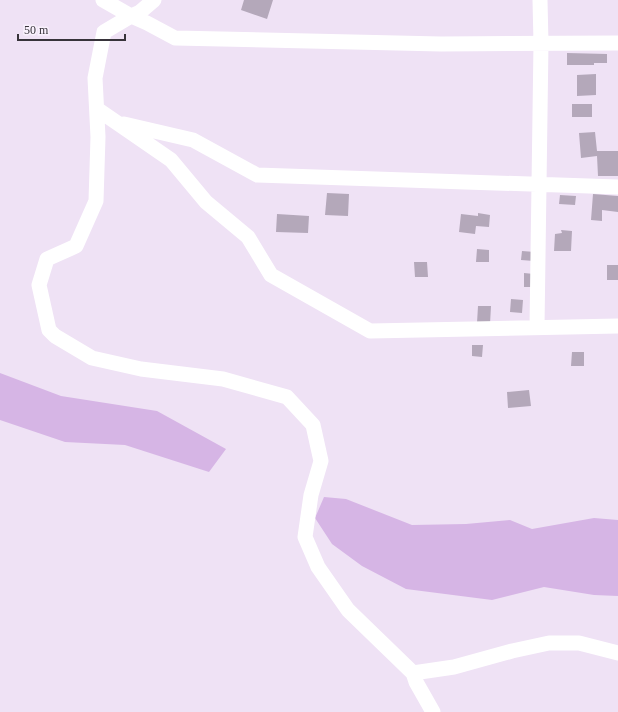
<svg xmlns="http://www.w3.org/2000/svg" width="618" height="712" viewBox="0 0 618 712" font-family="'Times New Roman',serif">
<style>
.water{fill:#d6b5e5}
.building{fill:#b4a8ba}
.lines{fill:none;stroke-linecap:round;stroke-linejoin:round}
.minor{stroke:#fff;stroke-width:15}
</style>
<rect width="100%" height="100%" fill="#efe2f5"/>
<path class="water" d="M0,373L61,396L157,411L226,449L209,472L125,445L65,442L0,420Z
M324,497L346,499L412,525L466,524L510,520L532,529L594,518L618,520V596L594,595L544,587L492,600L406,589L362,566L332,544L315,518Z"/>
<path class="building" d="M244,0H273L267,19L241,10Z
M567,53L607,54V63H594V65H567Z
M596,74V95L577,96V75Z
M572,104H592V117H572Z
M595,132L597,151H618V176H598L597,156L581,158L579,133Z
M327,193L349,194L348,216L325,215Z
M593,194L618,196V212L602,210V221L591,220Z
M560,195L576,196L575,205L559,204Z
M478,213L490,215L489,227L476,226L475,234L459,232L461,214L478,216Z
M277,214L309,216L308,233L276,232Z
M561,230L572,231L571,251H554L555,234L562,233Z
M477,249L489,250V262H476Z
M522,251L535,252L534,261L521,260Z
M414,262H427L428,277H415Z
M607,265H618V280H607Z
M524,273L534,274V287H524Z
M511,299L523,300L522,313L510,312Z
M478,306H491L490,324L477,323Z
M472,345H483L482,357L472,356Z
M572,352H584V366H571Z
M529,390L531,406L508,408L507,392Z"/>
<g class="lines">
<path class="minor" d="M103,0L131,16L140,12L154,0
M97,109L171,160L206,202L248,237L271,275L370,331L618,326
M124,124L193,140L257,175L618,187
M537,327L541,43L540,0
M413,673L454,667L512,651L549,643H579L618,653
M433,712L416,682L413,673L348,610L318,567L305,537L311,495L321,461L313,425L287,397L223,379L141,369L92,358L55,336L49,330L39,285L47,259L76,246L96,201L98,137L95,78L104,32L131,16L147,23L175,38L441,44L618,43"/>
</g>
<path d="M18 34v6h107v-6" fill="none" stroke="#37333a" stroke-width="2"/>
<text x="24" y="34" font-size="12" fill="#37333a" stroke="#f9f1fd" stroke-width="3" paint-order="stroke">50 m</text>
</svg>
